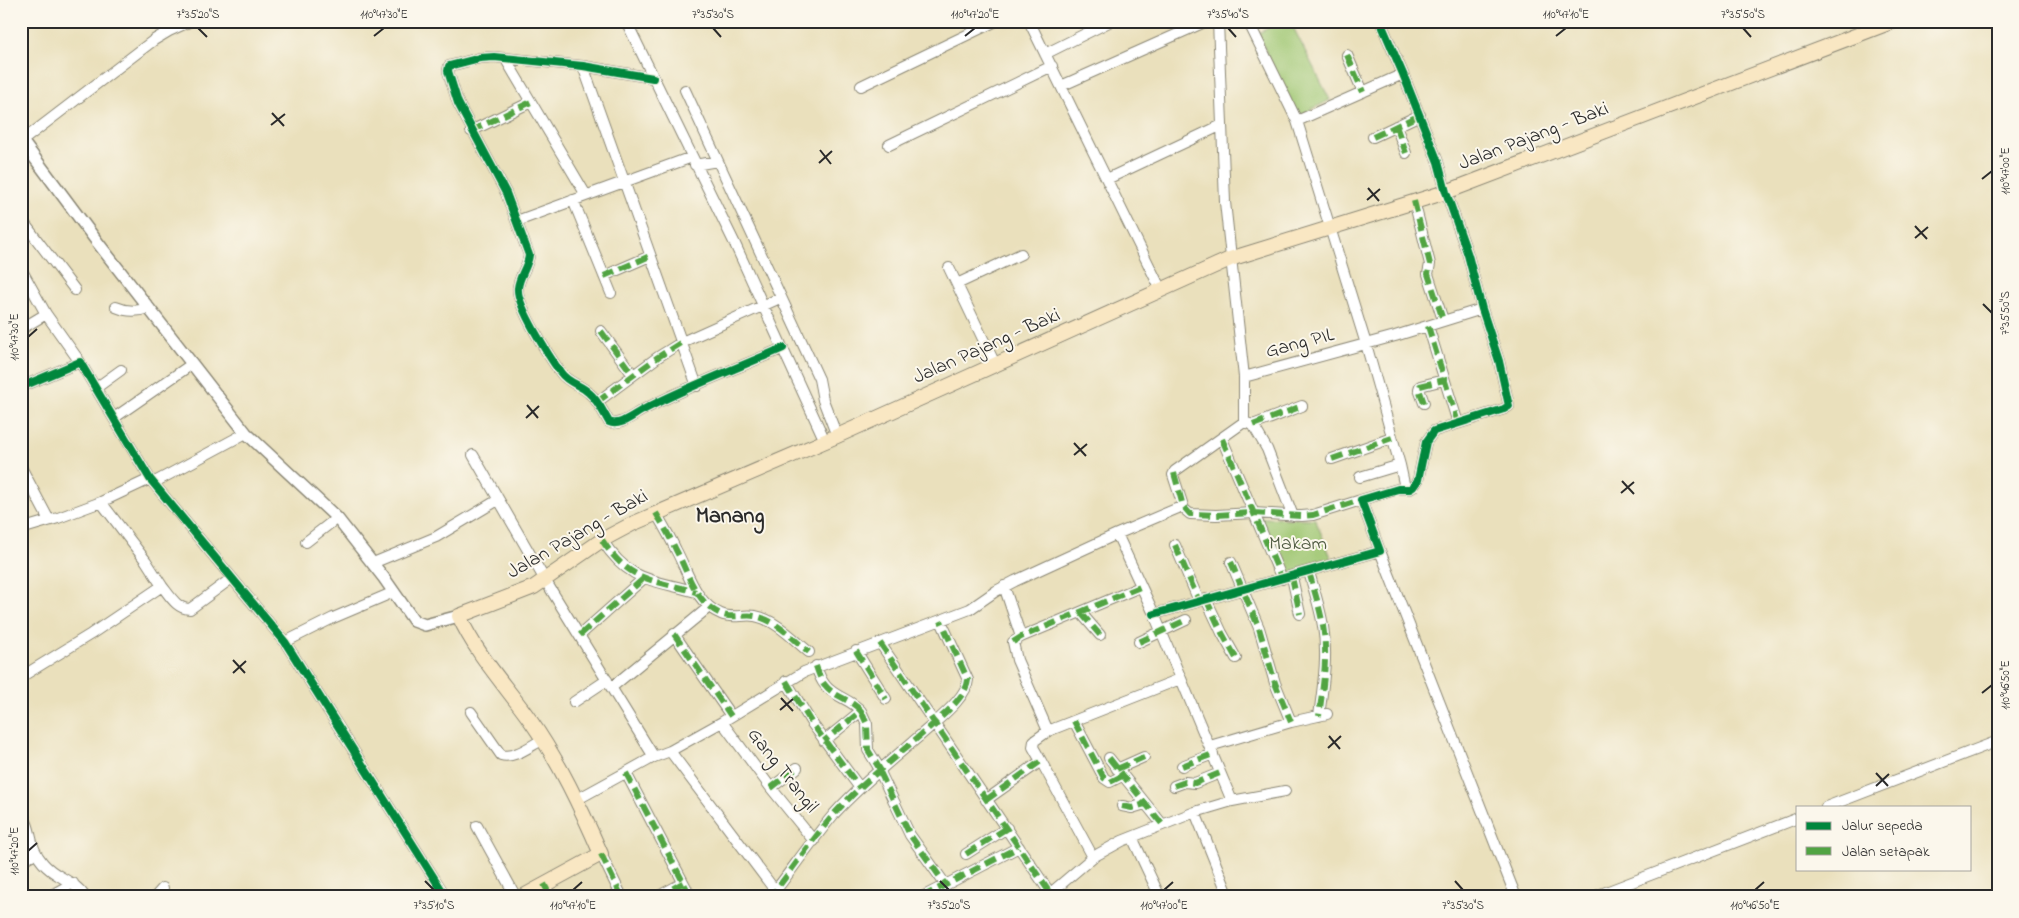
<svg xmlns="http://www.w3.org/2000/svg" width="2019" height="918" viewBox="0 0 2019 918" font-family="'Indie Flower',sans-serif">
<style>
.green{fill:#a1c874;stroke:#667a50}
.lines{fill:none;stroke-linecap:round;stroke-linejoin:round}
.minor-casing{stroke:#8a8674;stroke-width:12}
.tertiary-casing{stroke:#8a8674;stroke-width:14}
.secondary-casing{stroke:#8a8674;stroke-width:16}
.minor{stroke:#fff;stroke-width:10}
.tertiary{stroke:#fff;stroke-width:11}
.secondary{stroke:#f9e7c3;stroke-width:14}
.quiet{stroke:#51a443;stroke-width:6;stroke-dasharray:12 6;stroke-linecap:butt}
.cycleway-casing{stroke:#fbf7ec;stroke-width:11}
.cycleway{stroke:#00873e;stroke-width:8}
.ticks{fill:none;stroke:#2b2b2b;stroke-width:2}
.labels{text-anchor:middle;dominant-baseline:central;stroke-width:4;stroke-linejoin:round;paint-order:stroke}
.street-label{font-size:20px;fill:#2b2b2b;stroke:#fbf7ec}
.park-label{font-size:20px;fill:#4e5a41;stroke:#fbf7ec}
.quarter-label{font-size:22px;font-weight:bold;fill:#2b2b2b;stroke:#fbf7ec}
.neatline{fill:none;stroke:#2b2b2b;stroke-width:2}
.ticks-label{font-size:12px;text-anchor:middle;fill:#2b2b2b}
</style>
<rect width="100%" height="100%" fill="#fbf7ec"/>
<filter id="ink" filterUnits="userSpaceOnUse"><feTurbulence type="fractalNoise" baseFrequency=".02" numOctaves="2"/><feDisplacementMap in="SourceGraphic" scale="10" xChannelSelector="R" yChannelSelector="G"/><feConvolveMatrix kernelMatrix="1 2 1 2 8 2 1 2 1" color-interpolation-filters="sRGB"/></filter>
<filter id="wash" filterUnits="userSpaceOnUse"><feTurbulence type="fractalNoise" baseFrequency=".0096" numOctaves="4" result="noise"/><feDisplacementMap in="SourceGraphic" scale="20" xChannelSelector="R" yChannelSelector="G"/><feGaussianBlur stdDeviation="1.12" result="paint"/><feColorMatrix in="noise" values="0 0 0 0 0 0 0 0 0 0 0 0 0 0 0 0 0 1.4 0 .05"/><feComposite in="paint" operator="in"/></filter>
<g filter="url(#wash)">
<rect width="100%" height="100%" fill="#eae0bc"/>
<path class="green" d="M1282,21H1290L1330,100L1298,116L1257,34Z
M1259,518L1315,519L1333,562L1283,576Z"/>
</g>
<g filter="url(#ink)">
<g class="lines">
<g class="minor-casing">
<path id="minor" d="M161,21L169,31
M626,21L735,244L825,441
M1029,21L1161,290
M1218,21L1225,202L1244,377V422L1175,471L1173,475L1184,509L1190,514L1216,515L1254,513L1302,516L1313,515L1361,500
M1248,21L1297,121L1366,344L1400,465L1405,488
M1045,54L1111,21
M1347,55L1363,92
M505,58L586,195
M583,66L697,386
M653,78L583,66L494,57L480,58L449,66L448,71L458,103L506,193L529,255C528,267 519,276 518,288C516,305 550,358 561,373C568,383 581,385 589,393C598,400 603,412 609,422C619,427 632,416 641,411C686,387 736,369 783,348
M861,86L996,21
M1061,86L1207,21
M685,90L819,379L823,400L837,436
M1297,121L1403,74
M1396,126L1406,153
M471,131L531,102
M1373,137L1420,115
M21,140L22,141L154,40L169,31L191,21
M889,145L1052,66
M695,165L717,161
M1107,179L1222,125
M573,200L611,293
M1414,201L1430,264L1428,274L1443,320
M21,219L75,290
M517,221L692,157
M949,268L995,364
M21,269L46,314L80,362
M604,276L650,256
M957,284L1021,254
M116,307C127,312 137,312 149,308
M1428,326L1458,423
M21,329L46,314
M601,331L633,375
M1244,377L1395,336L1482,309
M21,387L80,362L150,479L285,642L446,897
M96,388L121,370
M597,402L658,357L682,342L780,298
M1424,403L1419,389L1420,386L1444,380
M114,418L192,364
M1244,422L1253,425L1267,449L1293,516
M1253,425L1302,406
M1222,439L1282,579
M473,455L545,580L654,757L670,751L780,897
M1332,459L1392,438
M21,467L49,520
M1360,477L1400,465
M153,483L246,433
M101,502L146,561L162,586
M656,513C663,525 670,537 676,550C688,572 695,603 721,614C732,619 744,614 755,616C776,620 793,639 809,652
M21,529L58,518L101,502L150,479
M1117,534L1154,614L1232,801
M602,540C630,583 652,579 696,592
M306,542L337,518
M1175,545L1199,601
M1380,551L1516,897
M1231,562L1259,628L1275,683L1291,722
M373,563L436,537L498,500
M1309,572C1314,590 1320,608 1323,626C1328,656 1323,686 1319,716
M1292,577L1300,614
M1004,586L1021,637
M1206,599L1222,633L1236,658
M1081,613L1100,635
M1154,614L1380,551L1361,500L1398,489H1410L1413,487L1418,480L1426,442L1434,431L1504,409L1509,406L1499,361L1482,309L1468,255L1446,192L1438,162L1403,74L1380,21
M674,634L731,716
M580,635L643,579
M285,642L333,618L394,592
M1139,642L1186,620
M880,643L1050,893
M856,651L886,699
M816,666C818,672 820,679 825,685C834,697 851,699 861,711L824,741
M21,677L91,634L162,586C170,596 177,609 190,609L232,578
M786,681L811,722L860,788
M612,687L709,607
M574,702L607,680
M861,711L867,724L868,750L881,771
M471,712L501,755C514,759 530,746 542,740
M1074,721L1104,778L1110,782L1122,776
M722,722L771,788L814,841
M1048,731L1017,660L1013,642L1021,637L1140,587
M1210,746L1291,722L1327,714
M670,751L722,722L804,672L970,609L996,591L1015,581L1117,534L1183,506
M1109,758L1162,824
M1182,766L1213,754
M1117,769L1144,757
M880,772L910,835L945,884
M626,773L691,897
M1174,786L1185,782L1195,783L1220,773
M771,788L797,768
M576,800L654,757
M986,800L1041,761
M1122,806L1132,808L1145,804
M1826,807L1998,741
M1195,812L1229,897
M21,813C34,830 27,845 43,863C55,878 75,880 85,897
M477,826L516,897
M1132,837L1160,897
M601,854L622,897
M966,854L1007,828
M1093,857L1041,761L1033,747L1034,741L1048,731L1180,679
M21,861L35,853
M544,884L551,897
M48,897L73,883
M155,897L163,888
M657,897L683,883
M767,897L776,890C795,865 814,838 834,814C863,782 898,755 930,727C942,716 967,696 968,680L941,621
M922,897L1019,847
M1046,897L1093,857L1122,841L1195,812L1232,801L1285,791
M1593,897L1798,818"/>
</g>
<g class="tertiary-casing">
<path id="tertiary" d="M21,142L22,141L98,243L246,433L337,518L384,578L414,621L425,625L459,616"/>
</g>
<g class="secondary-casing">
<path id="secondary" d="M522,897L601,854C581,808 559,761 530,720C505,685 476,654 459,616L534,587L602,540L632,524L837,436L1230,259L1446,192L1894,21"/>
</g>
<use href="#minor" class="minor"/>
<use href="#tertiary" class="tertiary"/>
<use href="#secondary" class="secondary"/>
<path class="quiet" d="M1347,55L1363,92
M1396,126L1406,153
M471,131L531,102
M1373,137L1420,115
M21,140L22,141
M1414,201L1430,264L1428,274L1443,320
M604,276L650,256
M1428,326L1458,423
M601,331L633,375
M597,402L658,357L682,342
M1424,403L1419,389L1420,386L1444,380
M1253,425L1302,406
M1222,439L1282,579
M1332,459L1392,438
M1174,473L1183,506L1190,514L1216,515L1254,513L1302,516L1313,515L1361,500
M656,513C663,525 670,537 676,550C688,572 695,603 721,614C732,619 744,614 755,616C776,620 793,639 809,652
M602,540C630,583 652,579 696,592
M1175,545L1199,601
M1231,562L1259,628L1275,683L1291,722
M1309,572C1314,590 1320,608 1323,626C1328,656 1323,686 1319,716
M1292,577L1300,614
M1206,599L1222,633L1236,658
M1081,613L1100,635
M674,634L731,716
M580,635L643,579
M1013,642L1021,637L1140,587
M1139,642L1186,620
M880,643L1050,893
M856,651L886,699
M816,666C818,672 820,679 825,685C834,697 851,699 861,711L824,741
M786,681L811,722L860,788
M861,711L867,724L868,750L881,771
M1074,721L1104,778L1110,782L1122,776
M1109,758L1162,824
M1182,766L1213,754
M1117,769L1144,757
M880,772L910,835L945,884
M626,773L691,897
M1174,786L1185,782L1195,783L1220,773
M771,788L797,768
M986,800L1041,761
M1122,806L1132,808L1145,804
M601,854L622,897
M966,854L1007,828
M544,884L551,897
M657,897L683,883
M767,897L776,890C795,865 814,838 834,814C863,782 898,755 930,727C942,716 967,696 968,680L941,621
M922,897L1019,847"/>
<g class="cycleway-casing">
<path id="cycleway" d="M653,78L583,66L494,57L480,58L449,66L448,71L458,103L506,193L529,255C528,267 519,276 518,288C516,305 550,358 561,373C568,383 581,385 589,393C598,400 603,412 609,422C619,427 632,416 641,411C686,387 736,369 783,348
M21,387L80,362L150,479L285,642L446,897
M1154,614L1380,551L1361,500L1398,489H1410L1413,487L1418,480L1426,442L1434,431L1504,409L1509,406L1499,361L1482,309L1468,255L1446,192L1438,162L1403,74L1380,21"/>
</g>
<use href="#cycleway" class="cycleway"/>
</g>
</g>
<path class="ticks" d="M198,28L207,37M713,28L721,37M1228,28L1236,37M1743,28L1751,37M374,36L384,28M965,36L975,28M1556,36L1566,28M272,113L284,126M271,125L285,114M820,150L831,164M819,163L832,151M1982,179L1992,171M1368,188L1379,201M1367,200L1380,189M1915,226L1927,239M1915,238L1928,227M1983,304L1992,313M28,337L37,329M527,405L538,418M526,418L539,406M1074,443L1086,456M1074,455L1087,444M1622,481L1634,494M1621,493L1634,482M233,660L245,673M233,673L246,661M1982,693L1992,685M781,698L793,711M780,710L793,699M1329,736L1340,749M1328,748L1341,736M1876,773L1888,786M1876,786L1889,774M28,851L37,843M425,881L434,890M940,881L949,890M1455,881L1463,890M573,890L582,882M1164,890L1173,882M1755,890L1764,882"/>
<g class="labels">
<g class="street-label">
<text transform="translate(1534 137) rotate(-21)">Jalan Pajang - Baki</text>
<text transform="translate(1300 344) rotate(-15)">Gang PIL</text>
<text transform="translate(987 347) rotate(-24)">Jalan Pajang - Baki</text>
<text transform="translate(578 535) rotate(-30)">Jalan Pajang - Baki</text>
<text transform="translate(782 771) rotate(52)">Gang Trangil</text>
</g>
<g class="park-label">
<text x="1298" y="544">Makam</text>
</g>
<g class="quarter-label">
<text x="730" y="517">Manang</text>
</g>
</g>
<rect width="2019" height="918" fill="none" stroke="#fbf7ec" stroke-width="55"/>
<rect x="1796" y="806" width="175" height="65" fill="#fbf7ec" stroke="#a8a59f"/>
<rect x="1806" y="822" width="25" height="8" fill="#00873e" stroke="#a8a59f"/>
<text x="1842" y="830" font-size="15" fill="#2b2b2b">Jalur sepeda</text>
<rect x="1806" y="847" width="25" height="8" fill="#51a443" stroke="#a8a59f"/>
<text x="1842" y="856" font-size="15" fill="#2b2b2b">Jalan setapak</text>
<rect x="28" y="28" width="1964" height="862" class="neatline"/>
<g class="ticks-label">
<text x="198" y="18">7°35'20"S</text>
<text x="384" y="18">110°47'30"E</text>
<text x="713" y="18">7°35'30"S</text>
<text x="975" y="18">110°47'20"E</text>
<text x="1228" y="18">7°35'40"S</text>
<text x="1566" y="18">110°47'10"E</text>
<text x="1743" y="18">7°35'50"S</text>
<text transform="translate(2005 171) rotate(-90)" y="4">110°47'00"E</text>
<text transform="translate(2005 313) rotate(-90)" y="4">7°35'50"S</text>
<text transform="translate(14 337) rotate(-90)" y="4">110°47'30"E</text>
<text transform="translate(2005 685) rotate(-90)" y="4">110°46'50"E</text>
<text transform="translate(14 851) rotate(-90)" y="4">110°47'20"E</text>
<text x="434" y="909">7°35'10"S</text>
<text x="573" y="909">110°47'10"E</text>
<text x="949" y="909">7°35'20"S</text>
<text x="1164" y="909">110°47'00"E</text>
<text x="1463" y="909">7°35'30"S</text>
<text x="1755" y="909">110°46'50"E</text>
</g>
</svg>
